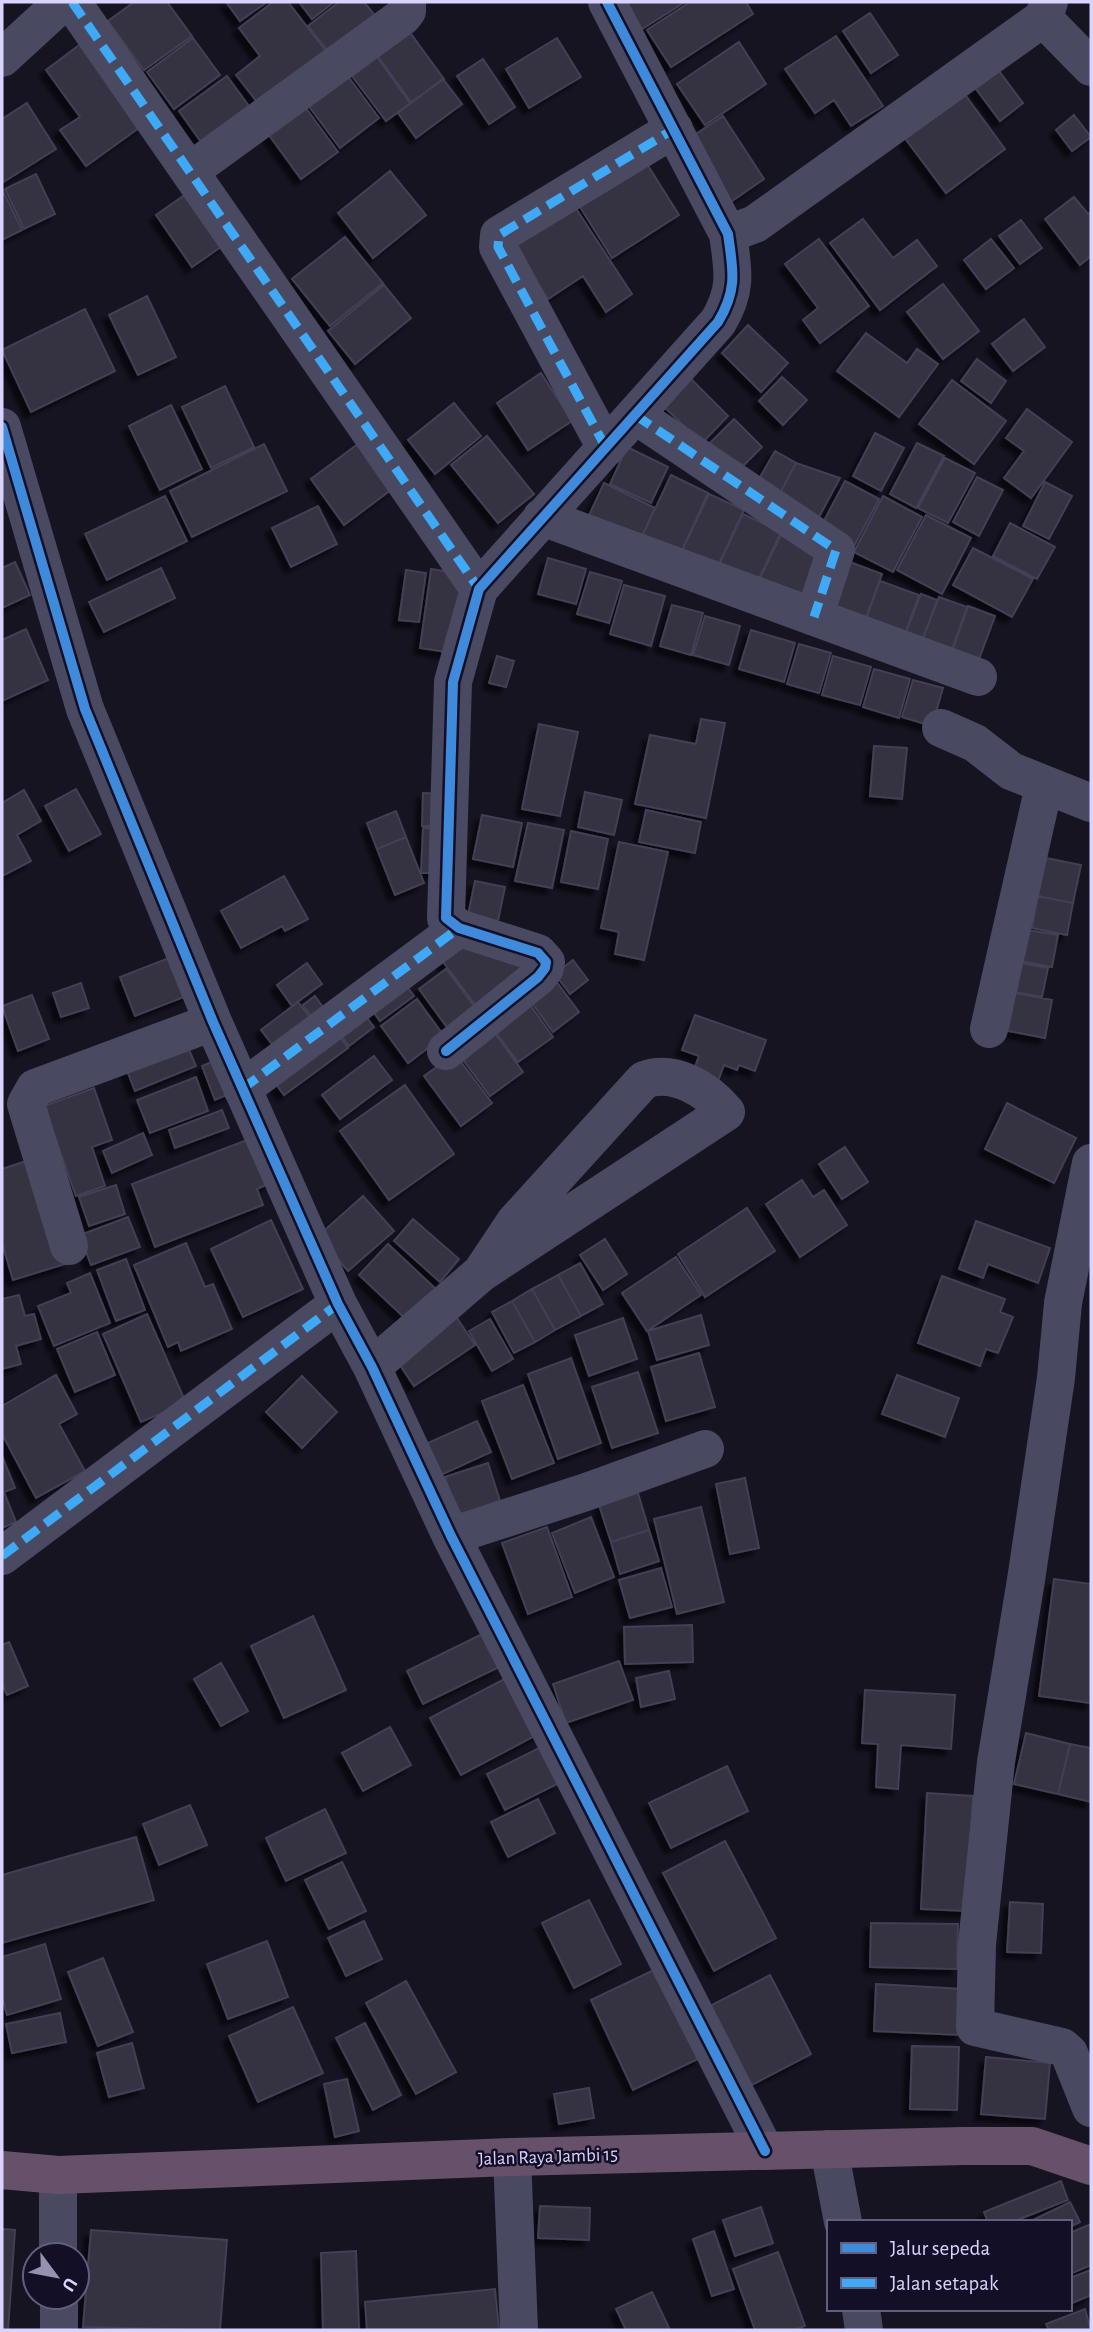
<svg xmlns="http://www.w3.org/2000/svg" width="1093" height="2332" viewBox="0 0 1093 2332" font-family="'Alegreya Sans',sans-serif">
<style>
.building{fill:#343243;stroke:#433f54;stroke-width:2;filter:url(#shadow)}
.lines{fill:none;stroke-linecap:round;stroke-linejoin:round}
.minor{stroke:#4a4962;stroke-width:38}
.highway{stroke:#67516a;stroke-width:38}
.quiet{stroke:#3fa9f5;stroke-width:9;stroke-dasharray:18 9;stroke-linecap:butt}
.cycleway-casing{stroke:#130f26;stroke-width:15}
.cycleway{stroke:#408adc;stroke-width:10}
.labels{text-anchor:middle;dominant-baseline:central;stroke-width:5;stroke-linejoin:round;paint-order:stroke}
.street-label{font-size:19px;fill:#d9d4ff;stroke:#130f26}
</style>
<defs>
<filter id="shadow"><feDropShadow dx="-6" dy="6" stdDeviation="2" flood-color="#0009"/></filter>
</defs>
<rect width="100%" height="100%" fill="#161421"/>
<path class="building" d="M134,2H167L192,36L144,70L108,21Z
M226,2H267L240,21Z
M273,2H288L334,62L257,102L236,75L260,56L239,28Z
M299,2H334L312,19Z
M339,2H364L382,24L336,61L308,26Z
M625,2H685L642,29Z
M690,2H746L753,14L671,67L647,30Z
M870,13L898,55L871,73L843,31Z
M406,27L444,79L411,102L374,51Z
M836,36L883,106L851,126L834,100L815,113L785,69Z
M193,38L220,75L174,109L147,72Z
M557,38L581,77L529,108L506,69Z
M739,42L766,84L705,125L677,84Z
M82,43L143,125L86,166L60,130L80,117L46,70Z
M377,57L410,103L386,121L352,76Z
M483,59L515,107L489,124L457,76Z
M996,67L1023,103L1000,121L973,85Z
M344,71L379,118L340,148L305,101Z
M227,76L257,117L201,142L179,111Z
M443,79L462,104L416,138L398,113Z
M963,92L1005,149L946,193L904,137Z
M300,100L338,152L301,179L263,127Z
M27,103L56,149L2,183V119Z
M1074,115L1091,137L1072,151L1056,130Z
M723,116L764,179L729,203L687,140Z
M647,164L679,215L612,258L575,199Z
M390,171L426,215L373,258L338,213Z
M36,174L55,214L24,229L5,189Z
M3,191L22,230L2,240V192Z
M189,192L225,244L192,267L156,215Z
M1074,197L1088,214L1091,212V256L1080,265L1045,219Z
M571,201L632,294L606,312L583,276L548,299L511,241Z
M863,219L893,258L917,240L937,266L880,310L830,243Z
M1021,220L1042,248L1020,264L999,236Z
M345,237L383,283L330,326L292,279Z
M819,239L869,306L820,343L803,320L818,308L785,264Z
M991,239L1014,268L986,289L964,260Z
M943,284L979,331L943,359L907,312Z
M384,285L411,318L355,364L328,331Z
M147,296L176,357L138,375L109,315Z
M85,309L115,371L31,412L2,350Z
M1024,319L1045,347L1013,371L992,344Z
M748,325L788,363L761,392L722,353Z
M866,333L907,363L917,349L938,364L899,417L837,371Z
M977,359L1006,381L991,403L961,381Z
M541,373L572,421L528,450L497,403Z
M688,376L728,416L702,443L661,404Z
M782,377L807,400L783,425L759,401Z
M952,380L1006,421L974,464L919,424Z
M225,386L254,447L211,468L182,407Z
M454,403L481,436L435,474L408,440Z
M171,405L202,469L160,490L129,426Z
M1027,409L1072,442L1031,498L1004,478L1024,451L1006,438Z
M734,419L762,447L731,478L703,450Z
M875,433L904,448L881,491L853,476Z
M487,436L534,494L498,523L451,465Z
M362,441L395,487L344,525L311,479Z
M917,443L944,456L916,508L890,494Z
M264,444L287,491L192,537L170,491Z
M627,447L668,467L651,503L610,484Z
M775,451L796,463L777,499L755,486Z
M945,458L975,473L948,523L918,508Z
M796,463L840,478L813,528L777,499Z
M671,475L708,493L678,559L640,541Z
M977,477L1003,490L979,536L953,522Z
M845,481L879,499L852,550L818,532Z
M1045,482L1072,496L1049,539L1023,526Z
M604,483L655,508L636,549L585,524Z
M709,494L744,510L713,576L678,559Z
M165,496L187,541L107,580L85,534Z
M883,496L922,517L893,572L854,552Z
M318,506L337,544L291,567L272,528Z
M743,514L781,532L754,589L716,571Z
M926,515L971,538L942,594L897,570Z
M1010,523L1055,547L1037,579L993,556Z
M782,533L824,554L801,603L758,582Z
M973,548L1033,579L1012,617L953,585Z
M548,558L586,569L576,604L538,594Z
M847,561L882,574L862,628L827,615Z
M15,562L30,595L2,608V568Z
M161,568L175,598L104,632L89,602Z
M431,569L463,574L453,653L420,648Z
M406,570L426,573L419,622L399,620Z
M590,572L622,581L609,623L577,614Z
M880,581L919,595L904,637L865,622Z
M624,585L665,596L651,646L610,634Z
M921,594L937,600L922,641L905,635Z
M939,597L967,607L951,652L922,641Z
M672,605L703,613L691,655L660,646Z
M968,606L995,616L978,662L952,652Z
M705,616L740,626L729,665L693,655Z
M26,629L48,680L2,701V640Z
M751,630L795,643L784,682L739,669Z
M799,644L831,653L819,693L787,684Z
M497,656L514,661L506,687L489,683Z
M833,656L871,667L860,705L822,695Z
M874,669L910,679L899,718L863,707Z
M913,680L943,688L932,726L902,717Z
M701,719L725,723L706,818L635,804L650,735L696,744Z
M539,724L578,732L560,816L522,809Z
M874,746L907,748L902,799L870,796Z
M76,789L101,834L69,851L45,806Z
M24,790L41,821L17,835L31,861L2,876V803Z
M585,792L622,800L614,835L578,827Z
M423,793L447,794L446,826H422Z
M646,810L701,822L695,853L639,842Z
M396,811L406,837L377,849L367,823Z
M482,815L522,823L513,867L473,859Z
M528,823L564,830L552,888L515,881Z
M423,828H446L445,873H421Z
M571,831L608,839L598,889L561,882Z
M406,837L424,883L395,895L377,849Z
M619,842L668,852L644,960L615,954L619,932L601,928Z
M1046,858L1081,865L1073,903L1038,896Z
M284,876L308,919L285,931L282,926L241,948L221,911Z
M475,881L505,887L498,921L468,915Z
M1038,896L1073,903L1067,935L1032,928Z
M1027,930L1058,935L1052,967L1021,961Z
M472,937L538,969L479,1010L441,959Z
M174,956L189,995L135,1016L120,977Z
M573,960L588,980L570,994L555,974Z
M307,963L322,984L292,1006L277,985Z
M1020,963L1048,968L1042,997L1015,992Z
M446,969L477,1010L449,1030L419,989Z
M399,976L414,996L380,1021L365,1001Z
M553,977L579,1012L553,1032L527,996Z
M81,983L89,1008L61,1017L53,993Z
M1015,993L1052,1000L1045,1038L1008,1031Z
M32,995L49,1039L18,1051L2,1006Z
M315,996L322,1006L319,1027L303,1005Z
M417,999L444,1036L408,1063L381,1026Z
M526,999L553,1037L518,1062L491,1026Z
M298,1002L319,1029L282,1057L261,1030Z
M357,1005L374,1027L349,1046L332,1023Z
M695,1015L766,1040L755,1071L739,1065L737,1070L724,1065L718,1081L693,1072L699,1056L682,1050Z
M331,1025L348,1048L284,1095L267,1072Z
M494,1032L523,1072L490,1096L461,1057Z
M184,1038L196,1066L135,1091L124,1063Z
M455,1054L492,1103L461,1126L424,1076Z
M374,1056L392,1080L340,1119L322,1095Z
M223,1057L236,1091L215,1100L202,1066Z
M196,1077L208,1111L150,1133L137,1100Z
M405,1085L454,1154L389,1200L340,1131Z
M94,1088L112,1140L92,1147L105,1186L76,1196L44,1106Z
M1007,1103L1076,1138L1054,1183L985,1149Z
M222,1110L229,1128L175,1148L169,1130Z
M143,1133L152,1155L112,1173L103,1151Z
M252,1138L270,1183L257,1189L263,1205L155,1247L132,1184Z
M845,1147L868,1182L842,1199L819,1164Z
M35,1158L68,1263L13,1280L2,1243V1169Z
M802,1180L813,1197L824,1190L847,1225L800,1257L766,1204Z
M116,1185L125,1214L89,1226L79,1197Z
M363,1196L394,1231L348,1271L318,1236Z
M747,1208L775,1251L705,1297L678,1254Z
M128,1217L140,1247L91,1265L80,1235Z
M413,1219L459,1259L440,1282L394,1241Z
M271,1220L303,1289L243,1317L211,1249Z
M976,1221L1050,1248L1038,1283L988,1264L983,1278L959,1269Z
M605,1239L627,1274L603,1290L580,1255Z
M186,1243L205,1287L213,1284L232,1329L181,1351L178,1342L168,1347L134,1265Z
M388,1244L437,1290L408,1321L359,1275Z
M676,1257L701,1295L647,1331L622,1293Z
M126,1259L145,1310L116,1321L97,1270Z
M580,1263L603,1304L581,1316L558,1275Z
M90,1273L110,1323L54,1346L38,1306L71,1293L67,1283Z
M558,1275L581,1316L555,1330L532,1289Z
M942,1276L1005,1299L1000,1312L1013,1317L998,1353L986,1349L980,1366L918,1343Z
M532,1289L555,1330L535,1342L512,1301Z
M19,1295L25,1316L34,1314L41,1339L16,1346L21,1364L2,1369V1299Z
M512,1301L535,1342L514,1353L492,1312Z
M147,1314L186,1403L141,1422L103,1334Z
M701,1315L709,1345L657,1360L648,1331Z
M457,1318L475,1345L414,1386L396,1359Z
M623,1318L637,1359L589,1376L575,1335Z
M490,1319L513,1359L492,1371L469,1331Z
M97,1332L115,1375L75,1392L57,1349Z
M699,1353L715,1407L666,1421L651,1367Z
M571,1358L601,1443L558,1459L528,1374Z
M638,1372L658,1433L612,1448L592,1387Z
M56,1375L77,1414L59,1424L85,1471L36,1498L2,1434V1406Z
M897,1375L959,1398L945,1437L882,1414Z
M302,1376L337,1412L302,1448L266,1412Z
M523,1385L554,1463L512,1479L482,1401Z
M477,1421L491,1452L441,1475L428,1443Z
M2,1456L15,1488L4,1492L16,1522L2,1528Z
M488,1463L500,1501L458,1516L445,1477Z
M745,1478L759,1548L730,1554L716,1484Z
M638,1493L649,1530L611,1542L599,1505Z
M701,1507L724,1602L677,1614L654,1519Z
M591,1517L614,1577L575,1593L552,1533Z
M547,1527L572,1597L528,1614L502,1543Z
M649,1530L659,1561L620,1574L611,1542Z
M661,1568L672,1607L630,1618L619,1580Z
M1054,1579L1091,1584V1703L1039,1696Z
M313,1616L346,1690L284,1718L251,1646Z
M692,1625L693,1662L625,1664L624,1627Z
M482,1634L499,1667L423,1704L407,1671Z
M9,1642L28,1686L7,1695L2,1684V1645Z
M619,1661L633,1700L566,1723L553,1684Z
M221,1663L248,1711L221,1726L194,1679Z
M669,1671L675,1699L641,1707L636,1678Z
M510,1676L540,1733L461,1775L430,1718Z
M865,1690L955,1695L951,1749L901,1745L898,1789L876,1787L878,1744L862,1743Z
M390,1727L411,1765L363,1791L342,1753Z
M1026,1733L1070,1744L1058,1794L1014,1784Z
M1070,1744L1091,1748V1802L1058,1794Z
M541,1747L559,1783L505,1810L487,1774Z
M727,1766L748,1811L671,1848L649,1803Z
M927,1793L973,1796L967,1911L921,1909Z
M538,1799L555,1833L508,1857L491,1822Z
M190,1805L207,1845L159,1865L143,1824Z
M325,1809L346,1853L286,1881L266,1838Z
M136,1837L154,1900L2,1943V1875Z
M725,1841L776,1938L714,1971L663,1873Z
M342,1862L366,1911L329,1929L305,1880Z
M589,1900L621,1964L574,1988L542,1923Z
M1010,1902L1043,1904L1041,1953L1007,1952Z
M364,1921L382,1959L346,1976L328,1938Z
M871,1923L958,1924L957,1969L870,1967Z
M267,1941L288,1997L228,2019L207,1964Z
M45,1944L61,1999L7,2015L2,1996V1957Z
M103,1958L133,2032L98,2046L68,1972Z
M660,1967L702,2057L633,2090L591,2000Z
M770,1975L811,2054L750,2086L710,2006Z
M406,1981L456,2072L416,2094L366,2003Z
M876,1984L963,1989L961,2035L874,2031Z
M293,2007L323,2073L258,2102L229,2036Z
M60,2013L66,2042L12,2053L6,2024Z
M365,2023L401,2095L373,2110L336,2038Z
M132,2043L144,2088L109,2097L97,2053Z
M912,2046L959,2047L957,2110L910,2109Z
M986,2057L1050,2063L1045,2119L981,2114Z
M347,2079L359,2131L335,2137L324,2084Z
M589,2088L594,2118L559,2124L554,2094Z
M1061,2181L1068,2200L1012,2222H988L984,2212Z
M1070,2202L1080,2222L1070,2227V2222H1029Z
M540,2206L590,2208L589,2240L538,2238Z
M761,2207L773,2243L735,2256L723,2220Z
M1091,2224V2265L1070,2274V2233Z
M2,2229L15,2230L8,2330H2Z
M91,2230L227,2240L220,2330L83,2327Z
M714,2231L734,2289L712,2296L693,2239Z
M356,2251L359,2330H323L321,2253Z
M778,2252L805,2326L794,2330H755L733,2269Z
M1091,2270V2295L1070,2304V2278Z
M495,2289L499,2330H367L365,2302Z
M652,2292L670,2330H626L616,2309Z
M1085,2309L1091,2330H1049L1046,2324Z"/>
<g class="lines">
<path class="minor" d="M72,2L479,589
M1043,18L1091,67
M2,58L63,2
M190,171L402,17L407,11V2
M728,234L755,224L1043,18L1049,2
M635,415L836,550L814,617
M2,427L85,709L213,1022L338,1304L372,1367L451,1536L765,2151
M606,448L498,247L499,235L674,129
M542,517L978,677
M941,728L975,743L1011,771L1091,803
M989,1029L1044,786
M446,1051L538,977L545,968L546,962L538,953L459,928L446,918L453,682L479,589L718,322C738,289 733,270 728,234L607,2
M242,1089L459,928
M1091,1163L1063,1303L1056,1378L1026,1580L996,1762L977,1944L975,2027L1062,2047L1069,2053L1091,2108
M69,1246L26,1104L35,1088L213,1022
M372,1367L481,1273L726,1112C707,1089 674,1069 644,1080L515,1222L481,1273
M451,1536L586,1492L705,1449
M2,1556L338,1304
M829,2149L843,2222
M512,2157L519,2330
M58,2175V2255
M59,2297V2330
M861,2309L864,2330"/>
<path class="highway" d="M2,2170L58,2175L512,2157L963,2146H1032L1091,2166"/>
<path class="quiet" d="M72,2L479,589
M635,415L836,550L814,617
M606,448L498,247L499,235L674,129
M242,1089L459,928
M2,1556L338,1304"/>
<g class="cycleway-casing">
<path id="cycleway" d="M2,427L85,709L213,1022L338,1304L372,1367L451,1536L765,2151
M446,1051L538,977L545,968L546,962L538,953L459,928L446,918L453,682L479,589L718,322C738,289 733,270 728,234L607,2"/>
</g>
<use href="#cycleway" class="cycleway"/>
</g>
<g class="labels">
<g class="street-label">
<text transform="translate(548 2157) rotate(-2)">Jalan Raya Jambi 15</text>
</g>
</g>
<rect width="1093" height="2332" fill="none" stroke="#d9d4ff" stroke-width="7"/>
<rect x="827" y="2220" width="245" height="91" fill="#130f26" stroke="#625e7d" stroke-width="2"/>
<rect x="841" y="2243" width="35" height="10" fill="#408adc" stroke="#625e7d" stroke-width="2"/>
<text x="890" y="2255" font-size="21" fill="#d9d4ff">Jalur sepeda</text>
<rect x="841" y="2278" width="35" height="10" fill="#3fa9f5" stroke="#625e7d" stroke-width="2"/>
<text x="890" y="2290" font-size="21" fill="#d9d4ff">Jalan setapak</text>
<g transform="translate(56 2276) rotate(122)"><circle r="33" fill="#130f26" stroke="#625e7d" stroke-width="2"/>
<path d="M0-5L12 26L0 18L-12 26Z" fill="#9591b1"/>
<text y="-10" font-size="19" font-weight="bold" text-anchor="middle" fill="#d9d4ff">U</text>
</g>
</svg>
